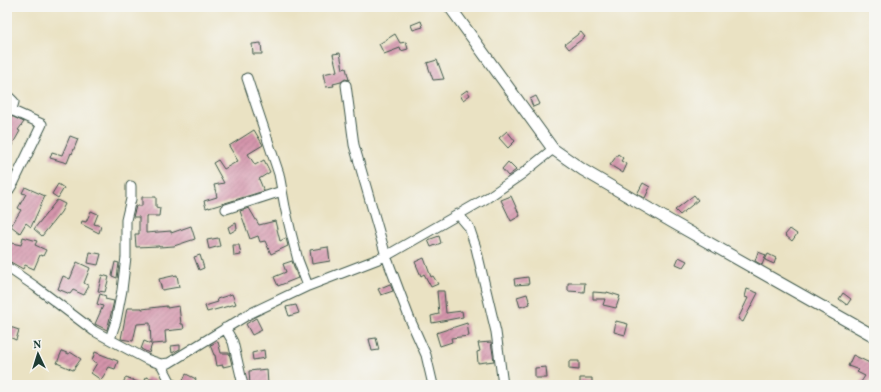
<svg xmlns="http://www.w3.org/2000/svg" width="881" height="392" viewBox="0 0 881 392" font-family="Vollkorn,serif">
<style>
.building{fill:url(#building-hatch)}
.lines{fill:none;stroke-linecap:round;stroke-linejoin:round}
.minor-casing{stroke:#3d5649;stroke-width:11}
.tertiary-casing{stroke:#3d5649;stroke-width:13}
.minor{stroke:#fff;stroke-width:9}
.tertiary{stroke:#fff;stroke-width:11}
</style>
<defs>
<pattern id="building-hatch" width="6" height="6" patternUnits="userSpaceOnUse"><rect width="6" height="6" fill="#d494ab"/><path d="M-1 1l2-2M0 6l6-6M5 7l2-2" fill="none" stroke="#ab7a8c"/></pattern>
</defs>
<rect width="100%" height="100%" fill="#f6f6f2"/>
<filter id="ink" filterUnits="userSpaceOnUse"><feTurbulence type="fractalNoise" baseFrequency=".025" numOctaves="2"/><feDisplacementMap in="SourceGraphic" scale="8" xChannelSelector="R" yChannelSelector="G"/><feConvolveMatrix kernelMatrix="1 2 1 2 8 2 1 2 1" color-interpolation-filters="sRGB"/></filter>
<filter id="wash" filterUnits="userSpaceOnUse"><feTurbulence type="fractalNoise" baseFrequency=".012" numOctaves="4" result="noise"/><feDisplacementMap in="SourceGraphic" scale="16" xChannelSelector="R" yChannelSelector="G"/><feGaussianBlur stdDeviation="0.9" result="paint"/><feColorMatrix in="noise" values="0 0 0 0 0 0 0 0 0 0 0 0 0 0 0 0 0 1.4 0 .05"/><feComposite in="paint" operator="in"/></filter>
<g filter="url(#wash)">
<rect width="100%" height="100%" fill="#eae2c3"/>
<g id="blocks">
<path class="building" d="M421,21L423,27L413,30L411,25Z
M581,32L585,37L569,49L565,44Z
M395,34L400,43L406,42L408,49L401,51L400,48L384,54L379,44Z
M261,43L262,54H253L252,44Z
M340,53L343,69L346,68L349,80L345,79L341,82L333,84L334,86L326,87L323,74L337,71L333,54Z
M437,60L444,79L433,80L427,63Z
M467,90L470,95L463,100L460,95Z
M536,96L540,104L533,107L530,99Z
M9,115L24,122L18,130L20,131L7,154V119Z
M254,130L263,145L248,154L255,165L264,160L270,172L259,179L264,191L209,208V207L206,208L204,201L217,197L214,185L224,183L213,163L218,160L224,169L238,161L229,146Z
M507,131L515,141L508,148L499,138Z
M70,136L78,139L72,154L71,153L67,163L50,158L52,152L62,155Z
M618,154L623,158L621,161L627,164L623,173L610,165Z
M508,162L516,170L508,176L502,169Z
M643,183L650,187L645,198L637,194Z
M58,184L64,188L58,198L52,194Z
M25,187L45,196L31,227L26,223L20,233L11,226L21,210L18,208L26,194L22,193Z
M694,195L698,200L680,215L675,210Z
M511,196L520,216L511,221L501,200Z
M142,197H156V207L160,208L159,216H146V233L171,231V233L191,226L195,239L174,246L159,247V246L136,247L135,234H139V217H133L136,206H142Z
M57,200L65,204L61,212L42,236L34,229Z
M249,208L259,225L275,221L280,241L286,238L288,246L271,254L265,241L260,242L258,236L250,239L240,211Z
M91,211L98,214L94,224L101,226L99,233L81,224L82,221L86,222Z
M236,223L237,229L230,233L228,227Z
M790,229L797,234L792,241L785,235Z
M439,236L441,243L431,247L428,240Z
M23,237L37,241L35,245L46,250L43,256L40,255L34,269L25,265L23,269L7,260V242L21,245Z
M218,238L220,246L209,249L207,240Z
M233,245H239L241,255L234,256Z
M328,247L330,261L312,264L310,250Z
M90,252L101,254L98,265L88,263Z
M758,252L766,255L762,265L755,261Z
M768,254L776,258L774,264L765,260Z
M200,255L204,268L199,270L194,257Z
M679,257L687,261L683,267L676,264Z
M424,258L431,277L433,276L438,284L431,287L424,274L421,276L415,262Z
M292,261L298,278L278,286L274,277L286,272L283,264Z
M77,262L90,268L84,283L89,286L84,295L73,290L70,294L58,289L63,276L70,279Z
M115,262L119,263L117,278L112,276Z
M102,275L109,277L105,292L98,291Z
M177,275L179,287L162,290L159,279Z
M528,277L529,284L515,285L514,279Z
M568,283H585L584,292L568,291Z
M390,284L393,291L381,295L378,289Z
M747,289L758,293L743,322L738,319L748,298L745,297Z
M437,291H444L446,313L462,311L463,317L432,323L431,316L439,314Z
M593,292L607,293V292L620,296L616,308L603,305L605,299H593Z
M843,293L851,299L847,305L839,299Z
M100,294L106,296L105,299L114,301L107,330L95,324L103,306L97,304Z
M232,294L236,304L207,312L205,306L218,302L217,299Z
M527,294L530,304L520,307L517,297Z
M296,305L299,313L289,316L286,307Z
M167,306V308L179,306L181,324H183L184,329L165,331L166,343L152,344L149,353L141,349L144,341L151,344L150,323L137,324L133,341L121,339L127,308H142V309Z
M256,318L262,330L252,335L246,324Z
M616,321L628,324L625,335L614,332Z
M467,323L469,336L451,338L452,342L440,346L436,333Z
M7,326L19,330L16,340L7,336Z
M376,338L379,350L372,351L369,339Z
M218,342L221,353H229L232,365L223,367V365L217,366L215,355H214L210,345Z
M491,342L494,361L478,363L477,352L480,351L478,343Z
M180,345V349L172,353L171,346Z
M264,350L265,358L253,360L252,353Z
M62,351L69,354L70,352L81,359L73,370L57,363Z
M95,352L118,361L115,369L109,367L101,380L91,373L97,363L92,361Z
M853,355L874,365V374L867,385H859L865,376L857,372L859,370L848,366Z
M569,361H579V370L569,369Z
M546,367L547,378H535V368Z
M267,369L268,385H250L249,371Z
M186,374L196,379L193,385H181Z
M126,377L144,385L146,377L157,380L155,385H122Z
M580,378H592V385H580Z"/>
</g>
</g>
<g filter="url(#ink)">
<use href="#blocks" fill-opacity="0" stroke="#3d5649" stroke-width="1"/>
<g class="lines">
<g class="minor-casing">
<path id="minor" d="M247,78L279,174L285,207L291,233L298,260L308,286
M346,85L354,145L386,256L409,317L426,355L433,385
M7,95L14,102L12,109L13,111L42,124L14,182L7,193
M226,209L282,191
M458,214L469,227L476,248L496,332L503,385
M7,267L36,287L94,331L146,359L161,364L169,363L249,314L308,286L386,256L487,198L522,174L553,149
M225,328L233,342L243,385
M110,339L116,321L122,290L126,257V220L131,199V186
M161,364L172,385"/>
</g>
<g class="tertiary-casing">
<path id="tertiary" d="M450,7L553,149L583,170L672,222L874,336"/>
</g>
<use href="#minor" class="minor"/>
<use href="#tertiary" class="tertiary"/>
</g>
</g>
<rect width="881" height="392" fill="none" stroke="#f6f6f2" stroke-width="24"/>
<g transform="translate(38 354) rotate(356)" stroke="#f6f6f2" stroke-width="3" paint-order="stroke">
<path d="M0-3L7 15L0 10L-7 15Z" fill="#1f3d34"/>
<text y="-6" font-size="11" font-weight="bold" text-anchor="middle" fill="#1f3d34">N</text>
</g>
</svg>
